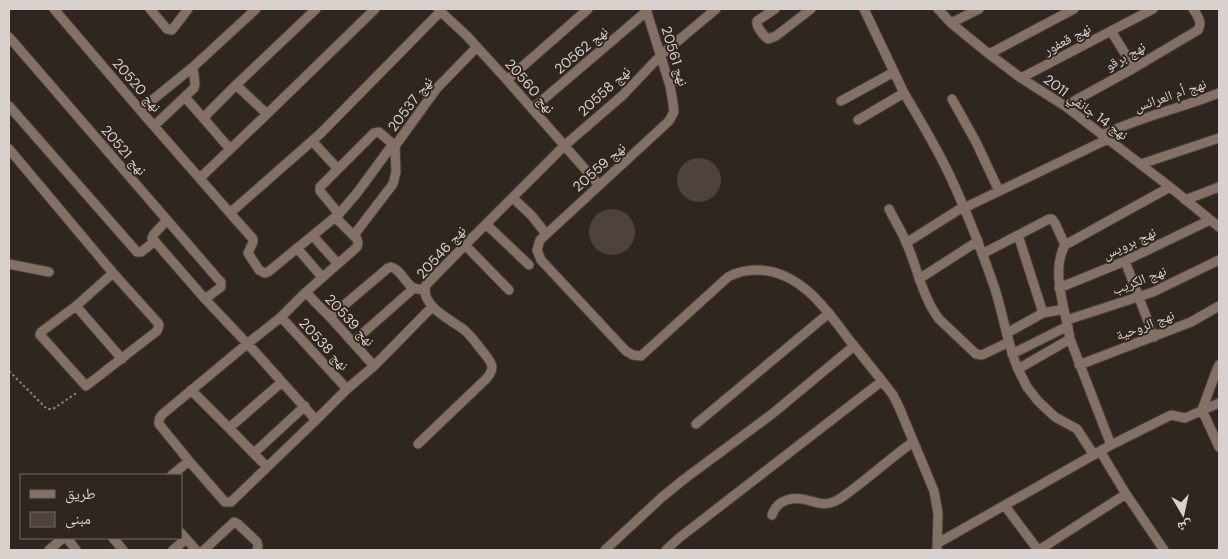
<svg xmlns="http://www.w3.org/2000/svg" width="1228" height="559" viewBox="0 0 1228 559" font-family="'DM Sans','Noto Naskh Arabic',sans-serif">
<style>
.building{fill:#4e433c}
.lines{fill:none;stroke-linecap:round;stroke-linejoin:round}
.minor-casing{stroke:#4b413c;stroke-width:11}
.path{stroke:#88807b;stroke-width:2;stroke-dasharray:2.5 2.5;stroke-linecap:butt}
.minor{stroke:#837167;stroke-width:9}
.labels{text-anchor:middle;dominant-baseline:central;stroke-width:4;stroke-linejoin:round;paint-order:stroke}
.street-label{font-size:14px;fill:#d8d1cd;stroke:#302620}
</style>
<rect width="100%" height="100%" fill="#302620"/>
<path class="building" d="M677 180a22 22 0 1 1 44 0a22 22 0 1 1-44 0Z
M589 232a23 23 0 1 1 46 0a23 23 0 1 1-46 0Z"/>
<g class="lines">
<g class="minor-casing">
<path id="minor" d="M54,9L140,110L230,213
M150,9L167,29L172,30L188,9
M438,9L467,36L507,80L599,185
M646,9L670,86L673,103L674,112L669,121L540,240L537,250L541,260L626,351L633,355L641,356L728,277C737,272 746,270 757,270C800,270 827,310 850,341C865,359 879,377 893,395L899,407L934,491L938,513L937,550
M775,9L757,21C756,27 763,35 768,39L776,36L811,9
M864,9L904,93
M938,9L951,23L989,54L1021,78L1065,106L1170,187L1219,227
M951,23L979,9
M1111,31L1134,68
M9,37L218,279L221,282V287L205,299
M989,54L1074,9
M1021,78L1153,9
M507,80L588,9
M185,97L230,149
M952,99L976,142L999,191
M841,101L894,72
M9,106L137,252H141L155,241
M1065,106L1134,68L1198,30C1203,22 1197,15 1193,9
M532,109L647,11
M140,110L193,67
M267,114L236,85L316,9
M203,118L236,85
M858,120L904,93C920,120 937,148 950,176C967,212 981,249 994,286C1003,313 1007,343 1018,369L1070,339C1066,311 1050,272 1065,245L1170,187
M154,126L194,88L195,84L193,67L256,9
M1102,135C1140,117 1181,108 1219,93
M312,141L338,169
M393,144L357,193L339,214L268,272L265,273L259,270L248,253L253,242V239L230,213L320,134L441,11
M9,149L113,273L158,323L159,325L157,331L86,386L42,337L40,335L41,332L76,306
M1141,164L1219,138
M200,178L267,114L375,9
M513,198L532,216L546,234
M1185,200L1219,187
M964,208L1108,139
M889,209C895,221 902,232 907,244C917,268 923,298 939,319L976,354L982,355L1009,342
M339,214L320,191V187L374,133L379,132L395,146
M167,220L154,234L152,238L205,299L257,354L316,420L347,389L374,366L432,307
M486,224L529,265
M354,235L393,184L396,172L395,146L437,88L477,47
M313,236L338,264
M906,243L963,207
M465,245L509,290
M297,248L322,277
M982,254L1049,219H1052L1055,223L1065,245
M1125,261L1154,337
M9,264L49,272
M113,273L76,306L122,359
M919,279L978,241
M1059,288L1125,261L1210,220
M306,292L314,301L330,317L374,366
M1043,313L1064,309
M281,317L347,389
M330,317L388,268L391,267C401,270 404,281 412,287C415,289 420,289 424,290
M1067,320L1153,292L1219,260
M1007,333L1043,313L1018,235
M1070,339L1111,445
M353,342L414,288
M1012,354L1068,326
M1079,365L1191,322L1219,306
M1219,365L1217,369L1202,410L1219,447
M1018,369L1027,387L1038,401L1055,417L1077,429L1094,455
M191,390L229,428L267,467
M316,420L231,502H225L189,461L159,424C158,419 160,416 164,413L247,344L281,317L306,292L357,247L358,243L357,239L335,217
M696,424L829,313
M229,428L282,382
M418,444L486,379C496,368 492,363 484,353C477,345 472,336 463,329C451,320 419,305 426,285L465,245L564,146L623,95L661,55L716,9
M1100,451L1126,494L1164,550
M254,453L305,406
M172,475L189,461
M1005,506L1038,550
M772,515C777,500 792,496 807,500C815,502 824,506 833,502C840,500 846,494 852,490C873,474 892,457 913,442
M181,533L196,550
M67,538L76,550
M113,538L123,550
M938,543L1111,445L1171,415L1185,418L1219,403
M49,550L63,538
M173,550L186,539
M204,550L234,522L238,524L257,542L258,546L257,550
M605,550L661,498L683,480L772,414L854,346
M666,550L679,538L882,381
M1039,550L1126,494"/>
</g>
<path class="path" d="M9,371L47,409H53L78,392"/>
<use href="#minor" class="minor"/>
</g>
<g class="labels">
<g class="street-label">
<text transform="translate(1067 39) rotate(-28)">نهج قعفور</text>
<text transform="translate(581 50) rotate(-40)">نهج 20562</text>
<text transform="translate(675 56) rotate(73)">نهج 20561</text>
<text transform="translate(1125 56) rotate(-30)">نهج برقو</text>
<text transform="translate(137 85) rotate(49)">نهج 20520</text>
<text transform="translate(530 86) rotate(49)">نهج 20560</text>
<text transform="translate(604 91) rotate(-43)">نهج 20558</text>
<text transform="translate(1170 95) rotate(-19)">نهج أم العرائس</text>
<text transform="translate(410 104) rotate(-53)">نهج 20537</text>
<text transform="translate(1086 107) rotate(36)">نهج 14 جانفي 2011</text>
<text transform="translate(124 150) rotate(49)">نهج 20521</text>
<text transform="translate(599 167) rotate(-42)">نهج 20559</text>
<text transform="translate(1129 243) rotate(-25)">نهج برويس</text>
<text transform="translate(441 252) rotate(-48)">نهج 20546</text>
<text transform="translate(1139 280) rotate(-21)">نهج الكريب</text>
<text transform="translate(350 320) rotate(47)">نهج 20539</text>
<text transform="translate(1145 325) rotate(-21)">نهج الروحية</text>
<text transform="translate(324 344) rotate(47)">نهج 20538</text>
</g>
</g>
<rect width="1228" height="559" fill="none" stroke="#d8d1cd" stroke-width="20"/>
<rect x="20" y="474" width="162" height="65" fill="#302620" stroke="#736a65"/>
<rect x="30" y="490" width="25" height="8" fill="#837167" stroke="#736a65"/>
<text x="65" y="499" font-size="15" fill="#d8d1cd">طريق</text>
<rect x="30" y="512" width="25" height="15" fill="#4e433c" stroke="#736a65"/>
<text x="65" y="524" font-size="15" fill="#d8d1cd">مبنى</text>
<g transform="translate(1183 514) rotate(171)" stroke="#302620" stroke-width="4" paint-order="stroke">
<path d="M0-4L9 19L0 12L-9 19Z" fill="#d8d1cd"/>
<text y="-8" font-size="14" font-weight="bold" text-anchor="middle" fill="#d8d1cd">ش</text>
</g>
</svg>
